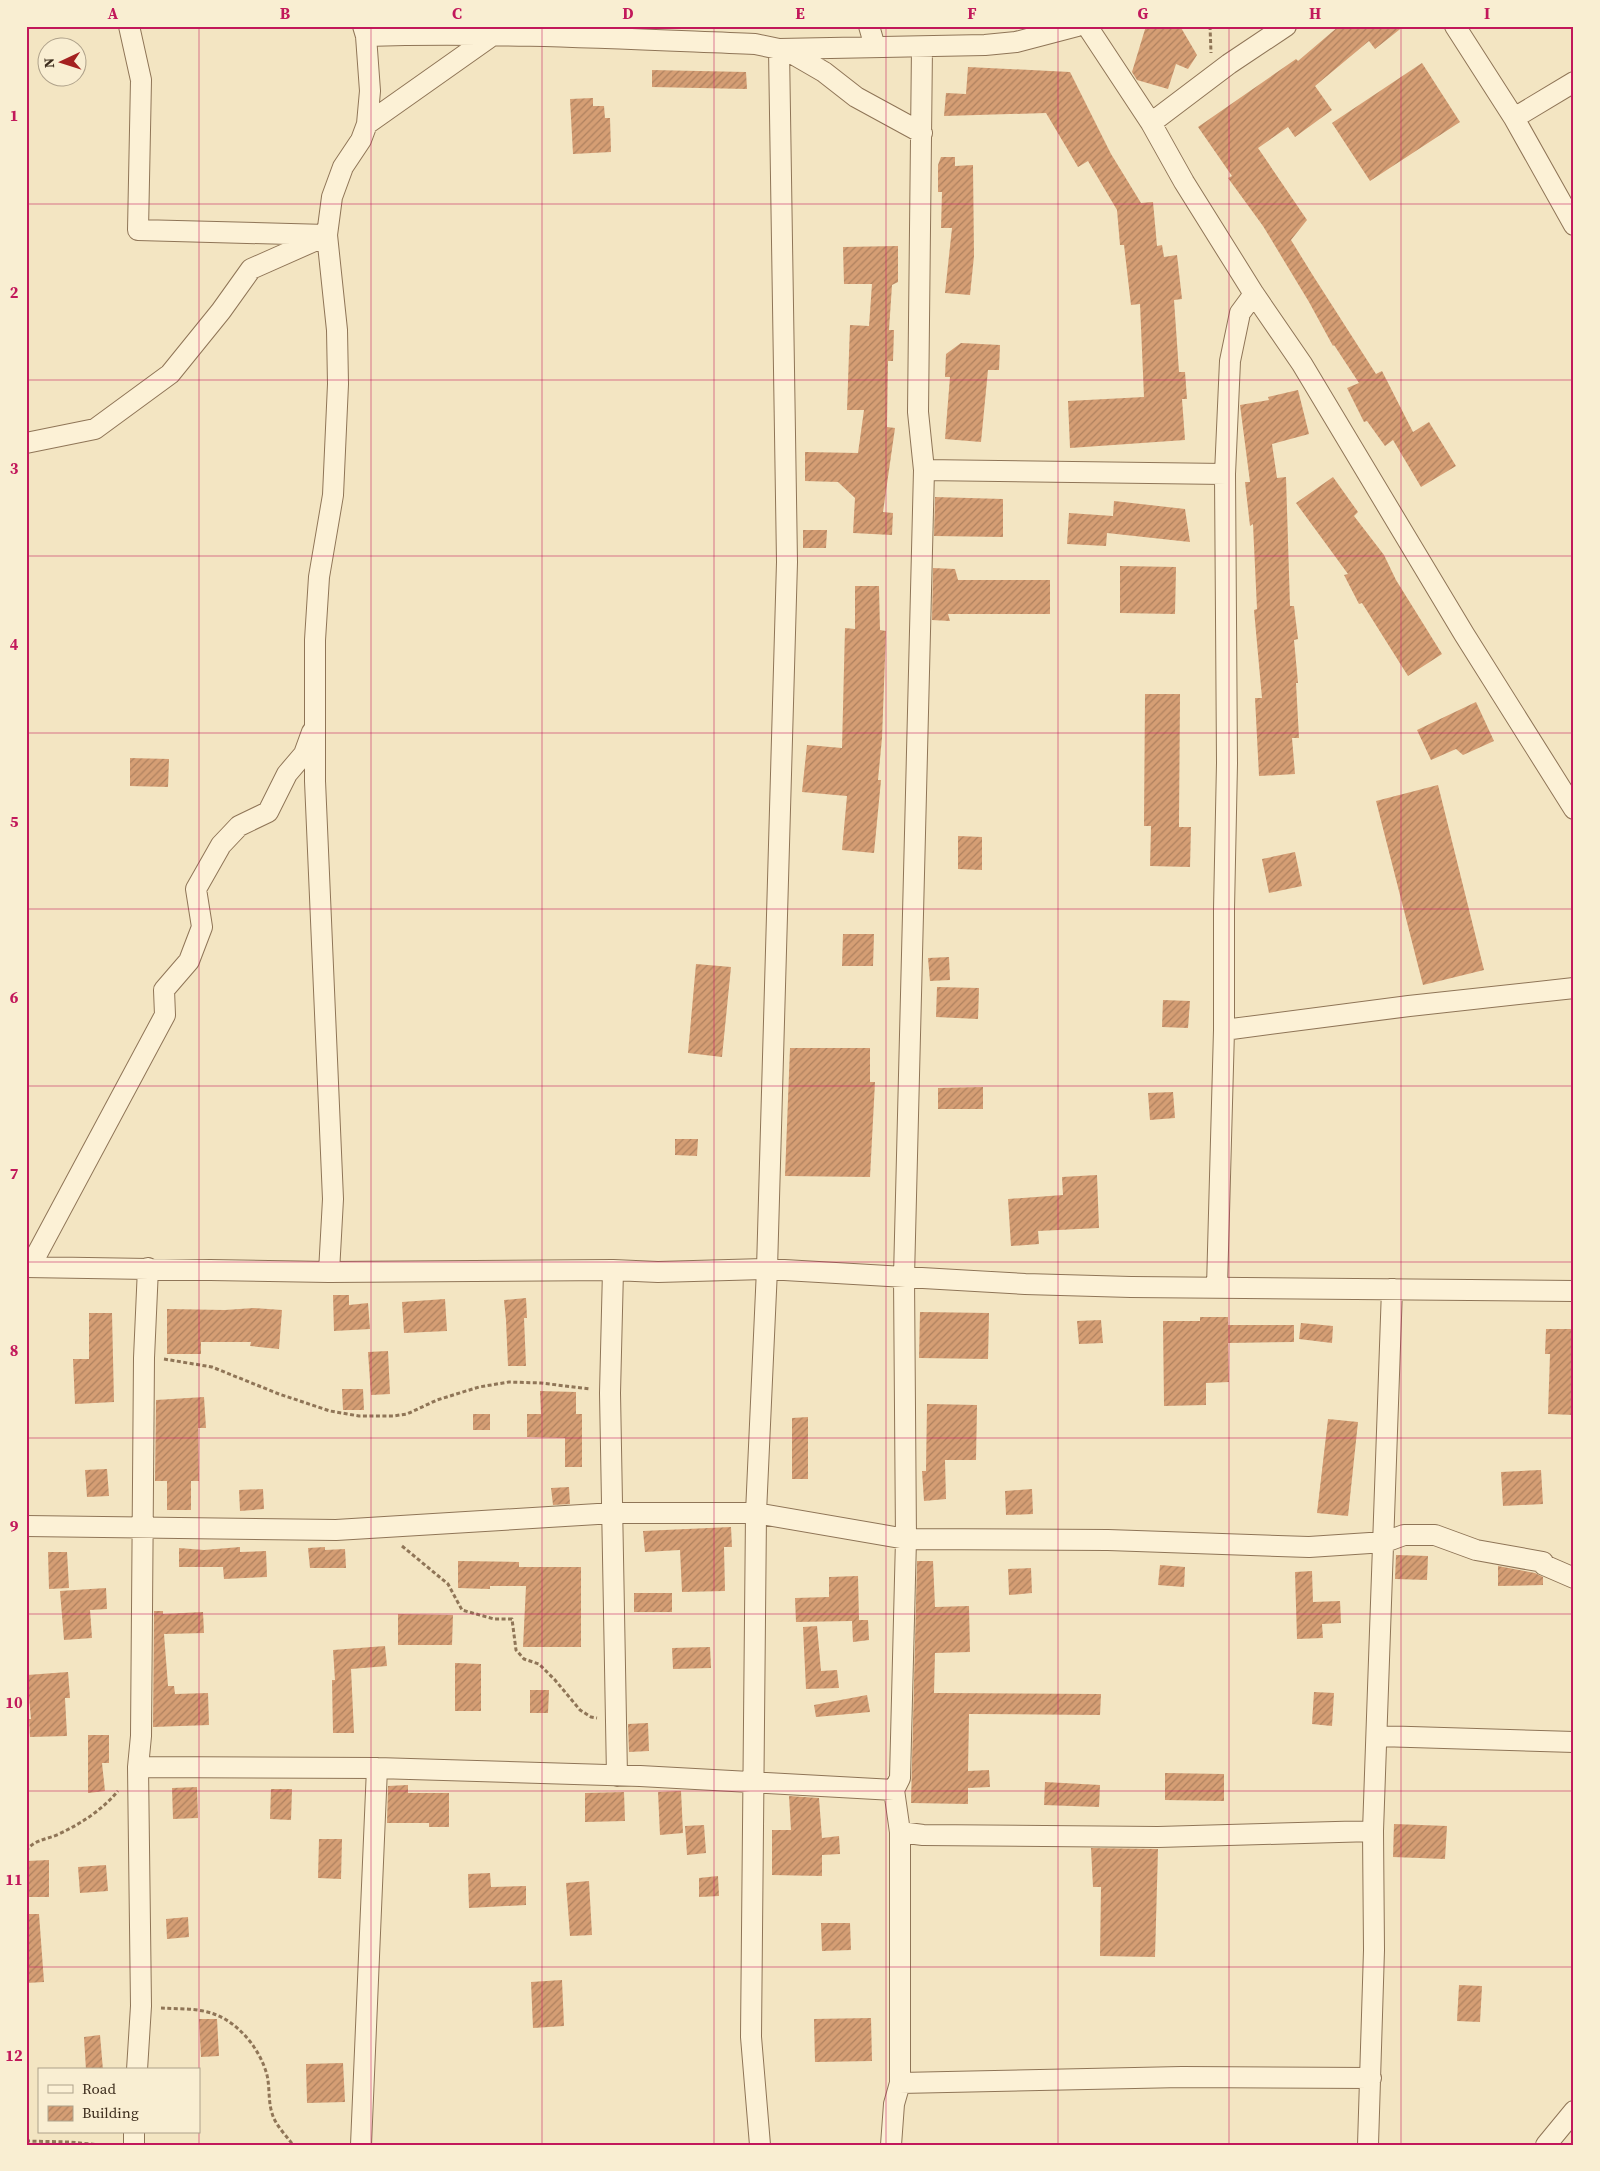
<svg xmlns="http://www.w3.org/2000/svg" width="1600" height="2171" viewBox="0 0 1600 2171" font-family="'Source Serif 4',serif">
<style>
.building{fill:url(#building-hatch)}
.lines{fill:none;stroke-linecap:round;stroke-linejoin:round}
.minor-casing{stroke:#8f7557;stroke-width:22}
.path{stroke:#8f7557;stroke-width:3;stroke-dasharray:4 2.5;stroke-linecap:butt}
.minor{stroke:#fcf1d6;stroke-width:20}
.grid{fill:none;stroke:#c2185b;stroke-width:1;stroke-opacity:0.55}
.neatline{fill:none;stroke:#c2185b;stroke-width:2}
.grid-label{font-size:16px;text-anchor:middle;font-weight:bold;fill:#c2185b}
</style>
<defs>
<pattern id="building-hatch" width="6" height="6" patternUnits="userSpaceOnUse" patternTransform="scale(1.25)"><rect width="6" height="6" fill="#d59e74"/><path d="M-1 1l2-2M0 6l6-6M5 7l2-2" fill="none" stroke="#ae815f"/></pattern>
</defs>
<rect width="100%" height="100%" fill="#f3e5c2"/>
<path class="building" d="M1146,26H1180L1197,55L1188,69L1176,64L1168,89L1137,80L1132,72Z
M1339,26H1404L1375,49L1369,41L1315,86L1332,110L1295,137L1288,127L1258,148L1307,220L1291,240L1312,274L1376,374L1382,371L1413,432L1429,422L1456,466L1421,487L1393,440L1385,446L1367,421L1364,422L1347,388L1359,383L1334,345L1333,346L1309,302L1263,226L1228,178L1232,176L1198,127L1296,59L1298,61Z
M1422,63L1460,122L1370,181L1332,123Z
M968,67L1070,72L1111,154L1141,203L1153,202L1157,246L1162,245L1164,257L1177,255L1182,299L1174,300L1179,372H1185L1187,399H1182L1185,440L1070,448L1068,401L1144,397L1140,304L1131,305L1124,245H1120L1117,210L1088,161L1078,167L1046,113L944,116L946,93L966,94Z
M652,70L746,72L747,89L652,87Z
M593,98V106H604L605,118H610L611,152L573,154L570,99Z
M941,157H955V166L973,165L974,256L970,295L945,293L952,228H941L942,192H938V165Z
M898,246V282L892,285L889,330H894L893,361H888L887,427L895,428L883,512L893,513L892,535L853,533L855,498L838,482L805,481V452L858,453L864,410H847L850,325L869,326L872,284H844L843,247Z
M961,343L1000,345L999,370H988L981,442L945,439L950,377H945L946,354Z
M1298,390L1309,434L1272,444L1277,478L1286,477L1290,606H1294L1298,639L1294,640L1298,683H1296L1299,738H1292L1295,774L1259,776L1255,698H1262L1254,610L1257,609L1253,524L1250,526L1245,482H1250L1240,405L1269,400L1268,397Z
M1333,477L1358,512L1354,516L1384,555L1396,580L1442,654L1408,676L1362,603L1359,604L1344,575L1348,574L1296,503Z
M935,497L1003,499V537L934,536Z
M1114,501L1185,509L1190,542L1107,533L1106,546L1067,544L1069,513L1113,516Z
M803,530H827L826,548H803Z
M1120,566L1176,567L1175,614L1120,613Z
M933,568L955,569L958,580H1050V614H948L950,621L932,620Z
M855,586H879L880,630L886,631L882,738L878,780H881L874,853L842,850L847,796L802,792L807,745L842,748L845,628L855,629Z
M1145,694H1180L1179,827H1191L1190,867L1150,866L1151,826H1144Z
M1476,702L1494,741L1463,755L1456,749L1431,760L1417,730Z
M130,758L169,759L168,787L130,786Z
M1438,785L1484,970L1423,985L1376,801Z
M958,836L982,837V870L958,869Z
M1295,852L1302,886L1269,893L1262,859Z
M843,934H874L873,966H842Z
M949,957L950,980L930,981L928,958Z
M696,964L731,967L722,1057L688,1053Z
M937,987L979,988L978,1019L936,1017Z
M1163,1000L1190,1001L1188,1028L1162,1027Z
M790,1048H870V1082H875L870,1177L785,1176Z
M983,1087V1109H938V1088Z
M1173,1092L1175,1118L1150,1120L1148,1093Z
M675,1139H698L697,1156L675,1155Z
M1097,1175L1099,1228L1038,1231L1039,1244L1011,1246L1008,1199L1063,1195L1062,1177Z
M333,1295H349V1305L368,1303L370,1329L334,1331Z
M526,1298L527,1318H524L526,1366H508L506,1320L504,1300Z
M445,1299L447,1331L404,1333L402,1302Z
M254,1308L282,1310L279,1349L250,1346L251,1342H201V1354H167V1309L225,1310Z
M920,1312L989,1313L988,1359L919,1358Z
M89,1313H112L114,1402L75,1404L73,1359H89Z
M1200,1317H1228V1325H1294V1342L1228,1343L1229,1382L1206,1383V1405L1164,1406L1163,1321H1200Z
M1101,1320L1103,1343L1079,1344L1077,1321Z
M1301,1323L1333,1326L1332,1343L1299,1339Z
M1546,1329H1574V1415L1548,1414L1550,1354H1545Z
M388,1351L390,1394L371,1395L368,1352Z
M342,1389H363L364,1410H343Z
M540,1391L576,1392V1414H582V1467H565V1438L527,1437V1414H541Z
M204,1397L206,1428H198L199,1481H191V1510H167V1481H155L156,1400Z
M927,1404L977,1405L976,1460H945L946,1499L924,1501L922,1471H926Z
M473,1414H490V1430H473Z
M808,1417V1479H792V1418Z
M1328,1419L1358,1422L1348,1516L1317,1513Z
M107,1469L109,1496L87,1497L85,1470Z
M1541,1470L1543,1504L1503,1506L1501,1472Z
M569,1487L570,1504L553,1505L551,1488Z
M263,1489L264,1509L240,1511L239,1490Z
M1032,1489L1033,1514L1006,1515L1005,1491Z
M731,1527L732,1547H724L725,1591L682,1592L680,1550L645,1552L643,1531Z
M240,1547V1552L266,1551L267,1577L224,1579L223,1567H179V1548L204,1550Z
M325,1547V1550L345,1549L346,1568H310L308,1548Z
M48,1552H67L69,1588L49,1589Z
M1396,1555L1428,1556L1427,1580L1395,1579Z
M458,1561L519,1562V1567H581V1647H523L526,1586H490V1589L458,1588Z
M917,1561H933L935,1607L969,1606L970,1652L935,1653L934,1693L1101,1694L1100,1715L969,1714L968,1771L989,1770L990,1787L968,1788V1804L911,1803Z
M1160,1565L1185,1567L1184,1587L1158,1585Z
M1498,1566L1535,1573L1543,1577V1585L1498,1586Z
M1031,1568L1032,1593L1009,1595L1008,1569Z
M1312,1571L1313,1602L1340,1601L1341,1623L1322,1624L1323,1638L1297,1639L1295,1572Z
M858,1576L859,1620H868L869,1640L853,1642L852,1621L796,1622L795,1598L829,1597V1577Z
M106,1588L107,1609L90,1610L92,1638L64,1640L60,1591Z
M634,1593H672V1612H634Z
M154,1611H163V1614L203,1612L204,1633L164,1634L168,1686H174L175,1694L208,1693L209,1725L153,1727Z
M398,1614L453,1615L452,1645H398Z
M817,1626L821,1671L837,1670L839,1688L806,1689L803,1627Z
M385,1646L387,1666L351,1669L354,1733H333L332,1680H335L333,1650Z
M710,1647L711,1668L673,1669L672,1648Z
M455,1663L481,1664V1711H455Z
M68,1672L70,1698H65L67,1736L30,1737L29,1719H31L27,1675Z
M530,1690H549L548,1713H530Z
M1314,1692L1334,1693L1332,1726L1312,1724Z
M867,1695L870,1712L816,1717L814,1705Z
M648,1723L649,1751L629,1752L628,1724Z
M88,1735H109V1763H102L105,1791L88,1793Z
M1165,1773L1224,1774V1801L1165,1800Z
M1045,1782L1100,1785L1099,1807L1044,1805Z
M408,1785V1793H449V1827H429V1823H387L388,1786Z
M197,1787L198,1818L173,1819L172,1788Z
M271,1789H292L291,1820L270,1819Z
M681,1791L683,1833L660,1835L658,1792Z
M624,1792L625,1821L585,1822V1793Z
M789,1796L819,1798L822,1838L839,1836L840,1854L822,1855V1876L772,1875V1830H791Z
M1394,1824L1447,1826L1445,1859L1393,1857Z
M704,1825L706,1853L687,1855L685,1826Z
M319,1839H342L341,1879L318,1878Z
M1091,1848L1158,1849L1155,1957L1100,1956L1101,1887H1093Z
M49,1860V1897H27L26,1861Z
M106,1865L108,1891L80,1893L78,1867Z
M490,1873L491,1887L526,1886V1905L469,1908L468,1874Z
M718,1876L719,1896L699,1897V1878Z
M589,1881L592,1935L570,1936L566,1883Z
M26,1914H39L44,1982L26,1983Z
M188,1917L189,1937L167,1939L166,1919Z
M821,1923H850L851,1950L822,1951Z
M562,1980L564,2026L533,2028L531,1982Z
M1459,1985L1482,1986L1480,2022L1457,2021Z
M871,2018L872,2061L815,2062L814,2019Z
M199,2019H217L219,2056L201,2057Z
M100,2035L103,2070H86L84,2037Z
M343,2063L345,2102L307,2103L306,2064Z"/>
<g class="lines">
<g class="minor-casing">
<path id="minor" d="M129,26L141,80L138,230L327,235
M869,26L875,47
M1087,26L1151,123L1184,182L1254,294L1302,364L1464,634L1574,809
M1455,26L1514,118L1574,225
M366,36C496,32 625,39 755,44L779,49L985,45L1016,42L1077,26
M786,50L824,72L856,97L922,133
M1514,118L1574,82
M1151,123L1229,64L1286,26
M367,124L493,35
M26,443L95,429L170,374L221,311L251,269L321,238
M924,470L1225,474
M1224,1030L1409,1006L1574,988
M26,1267L329,1272L613,1270L658,1272L767,1269L1025,1284L1131,1287L1574,1291
M30,1267L165,1015L164,990L189,961L202,927L196,889L221,845L239,826L268,812L287,774L304,754L312,732
M613,1270L610,1393L617,1776
M329,1272L333,1199L315,781V640L319,577L333,495L338,384L337,330L327,235L332,197L343,167L361,140L367,124L370,91L366,36L363,26
M1217,1287L1224,1030V909L1227,763L1225,474L1230,361L1240,313L1254,294
M26,1526L336,1530L614,1513H756L906,1539L1108,1540L1309,1547L1385,1542L1404,1535H1435L1476,1550L1543,1562L1544,1565L1574,1578
M1378,1736L1574,1742
M138,1767L377,1768L640,1776L894,1790
M900,1832L923,1835L1158,1837L1373,1831
M137,2070L141,2006L138,1767L141,1736L144,1358L148,1268
M900,2083L1182,2077L1371,2078
M134,2145V2132
M361,2145L377,1768
M760,2145L751,2037L756,1513L767,1269L787,562L779,49
M891,2145L894,2104L900,2083V1832L894,1790L900,1778L906,1539L904,1277L924,470L918,412L922,47
M1368,2145L1374,1950L1373,1831L1392,1289
M1546,2145L1574,2111"/>
</g>
<path class="path" d="M1210,26L1211,53
M164,1359L212,1367L279,1394L330,1411L359,1416H393L407,1414L437,1400L479,1387L509,1382L541,1383L590,1389
M402,1546L448,1584L462,1610L494,1619H512L516,1650L524,1659L539,1664L555,1680L580,1710L591,1717L597,1718
M26,1851C35,1839 46,1840 59,1834C82,1823 102,1810 118,1791
M161,2008C178,2009 198,2008 214,2014C239,2023 260,2049 267,2075C270,2088 268,2101 272,2113C275,2125 286,2135 293,2145
M26,2141L70,2142L100,2145"/>
<use href="#minor" class="minor"/>
</g>
<path class="grid" d="M199,26V2145M371,26V2145M542,26V2145M714,26V2145M886,26V2145M1058,26V2145M1229,26V2145M1401,26V2145M26,204H1574M26,380H1574M26,556H1574M26,733H1574M26,909H1574M26,1086H1574M26,1262H1574M26,1438H1574M26,1614H1574M26,1791H1574M26,1967H1574"/>
<rect width="1600" height="2171" fill="none" stroke="#f9eed2" stroke-width="55"/>
<rect x="38" y="2068" width="162" height="65" fill="#f9eed2" stroke="#aea18a"/>
<rect x="48" y="2085" width="25" height="8" fill="#fcf1d6" stroke="#aea18a"/>
<text x="82" y="2094" font-size="15" fill="#3d2d1d">Road</text>
<rect x="48" y="2106" width="25" height="15" fill="url(#building-hatch)" stroke="#aea18a"/>
<text x="82" y="2118" font-size="15" fill="#3d2d1d">Building</text>
<g transform="translate(62 62) rotate(266)"><circle r="24" fill="#f9eed2" stroke="#aea18a"/>
<path d="M0-4L9 19L0 12L-9 19Z" fill="#a42120"/>
<text y="-8" font-size="14" font-weight="bold" text-anchor="middle" fill="#3d2d1d">N</text>
</g>
<rect x="28" y="28" width="1544" height="2116" class="neatline"/>
<g class="grid-label">
<text x="113" y="19">A</text>
<text x="285" y="19">B</text>
<text x="457" y="19">C</text>
<text x="628" y="19">D</text>
<text x="800" y="19">E</text>
<text x="972" y="19">F</text>
<text x="1143" y="19">G</text>
<text x="1315" y="19">H</text>
<text x="1487" y="19">I</text>
<text x="14" y="121">1</text>
<text x="14" y="298">2</text>
<text x="14" y="474">3</text>
<text x="14" y="650">4</text>
<text x="14" y="827">5</text>
<text x="14" y="1003">6</text>
<text x="14" y="1179">7</text>
<text x="14" y="1356">8</text>
<text x="14" y="1532">9</text>
<text x="14" y="1708">10</text>
<text x="14" y="1885">11</text>
<text x="14" y="2061">12</text>
</g>
</svg>
